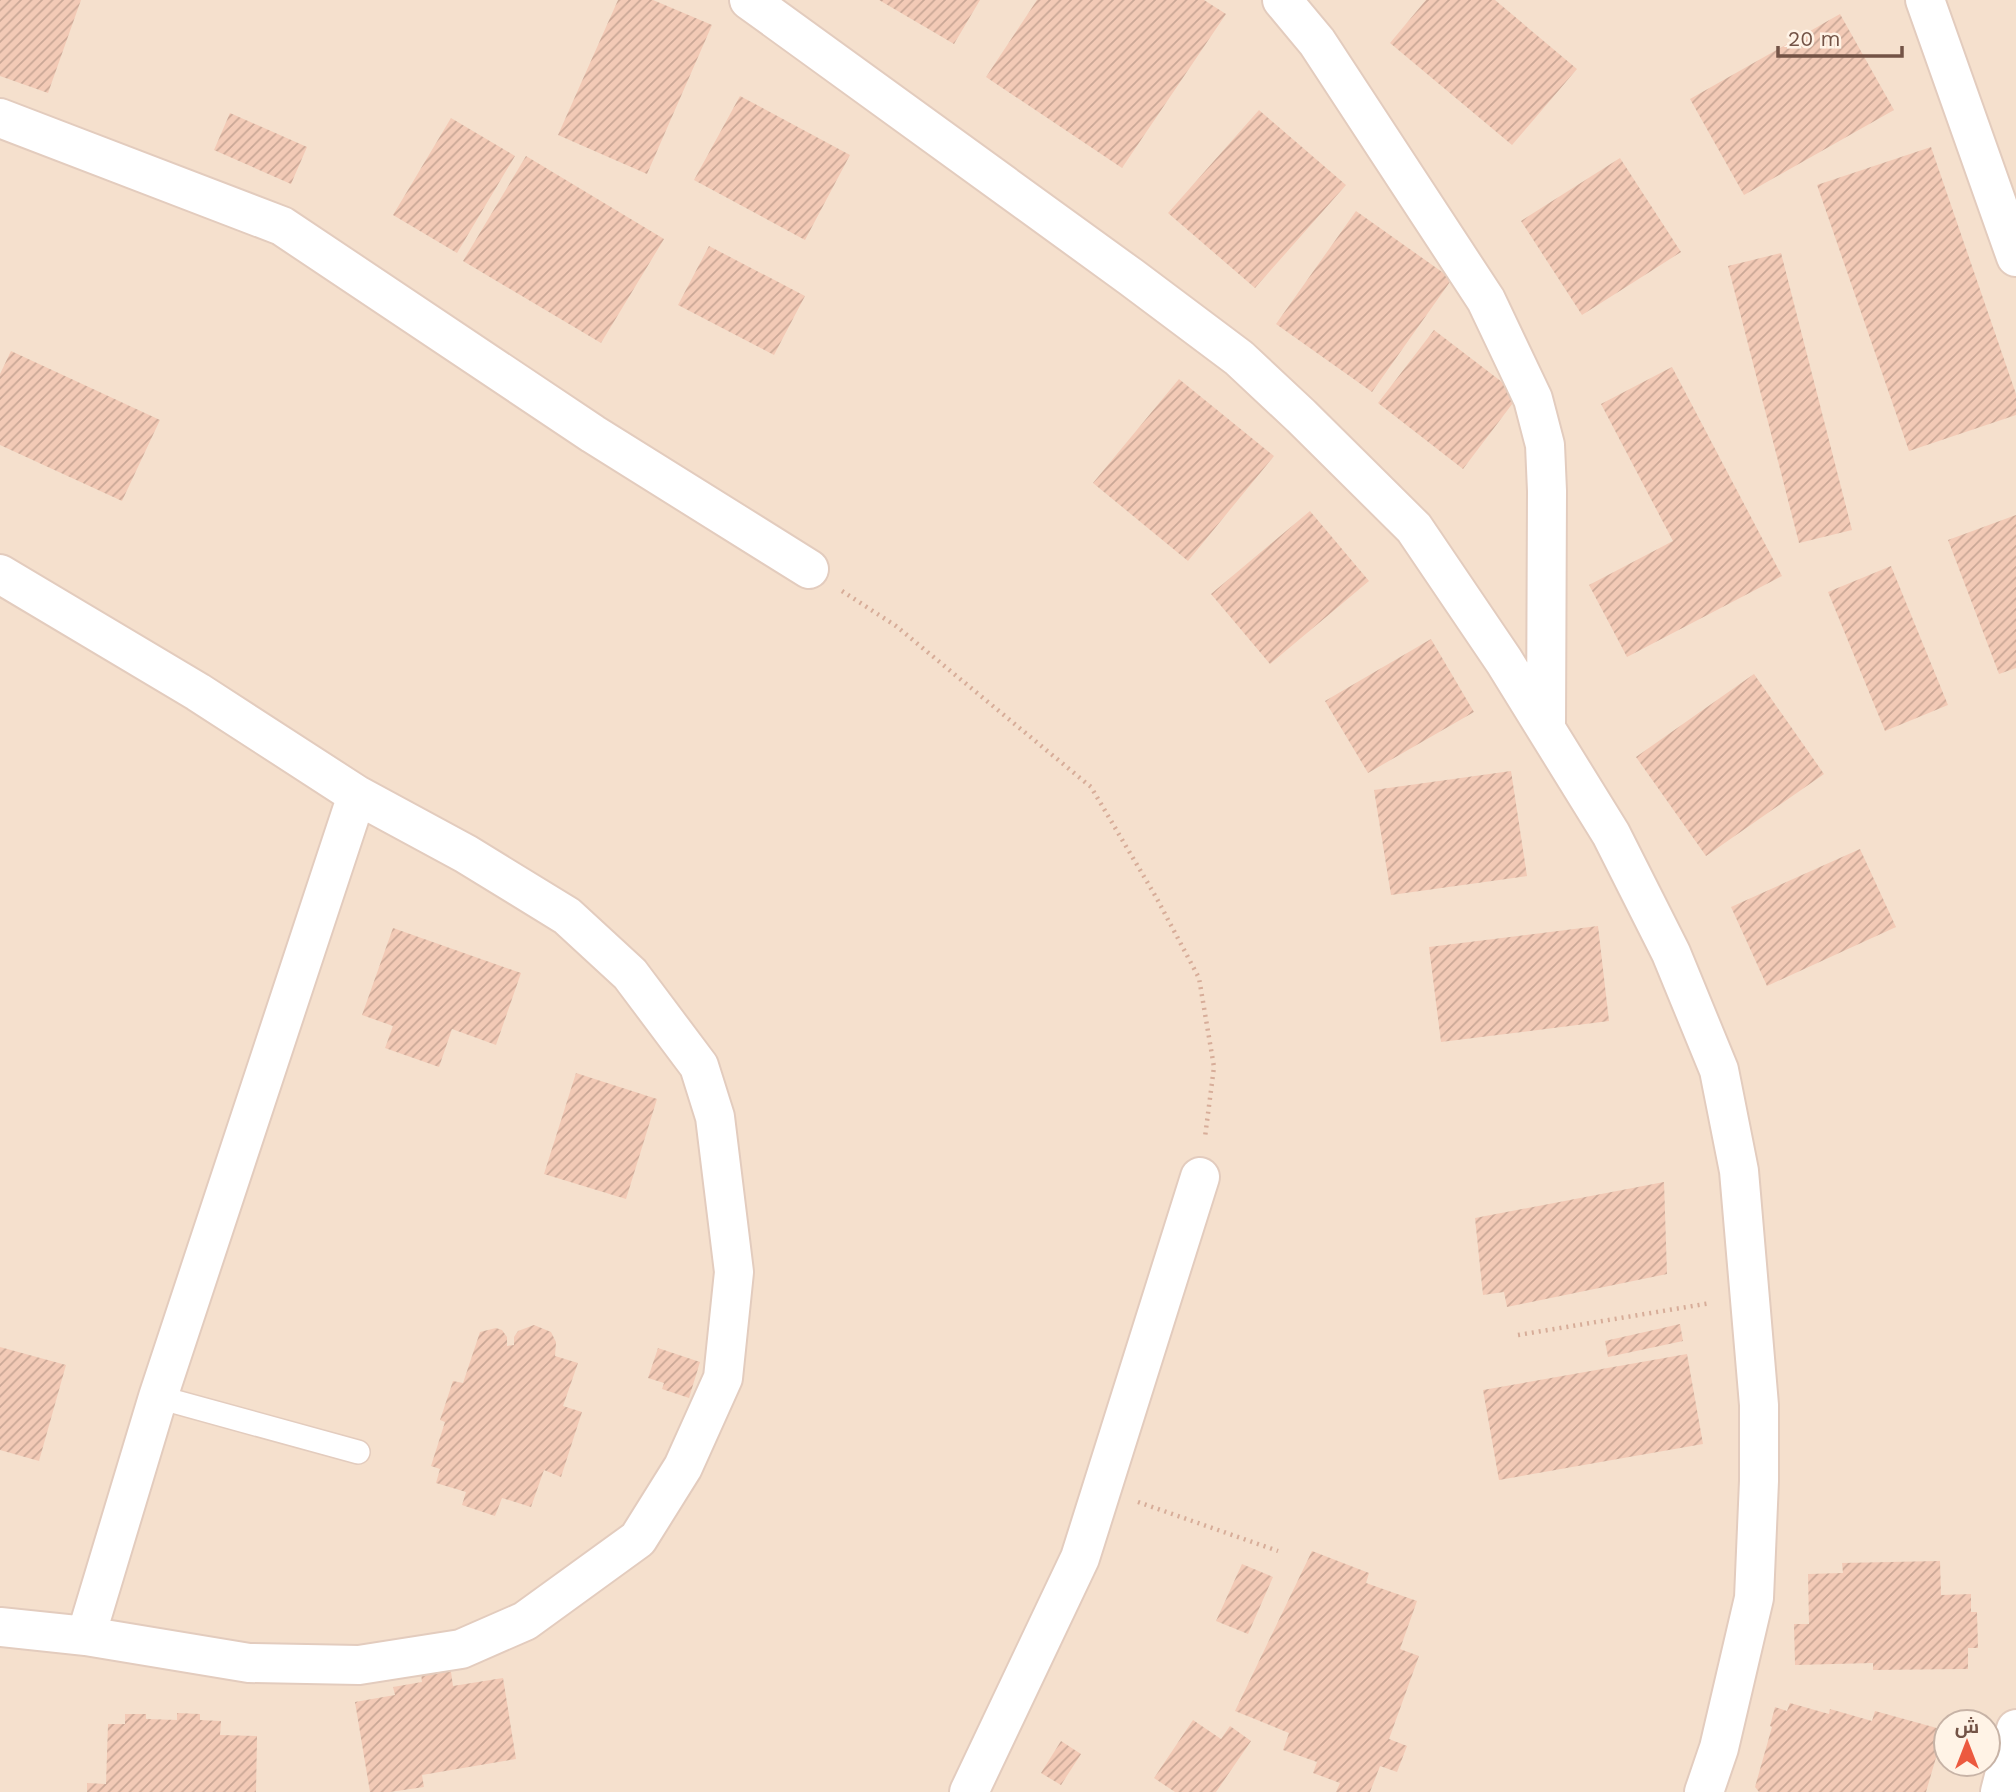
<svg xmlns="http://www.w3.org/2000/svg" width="2016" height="1792" viewBox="0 0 2016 1792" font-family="'Work Sans',Cairo,sans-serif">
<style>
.residential{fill:#f5e0cd;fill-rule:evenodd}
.building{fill:url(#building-hatch)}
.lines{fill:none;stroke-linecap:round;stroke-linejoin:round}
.lane-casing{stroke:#e3ccbe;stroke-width:26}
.street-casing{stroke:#e3ccbe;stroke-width:42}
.path{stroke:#d7ad99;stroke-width:4.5;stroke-dasharray:2 5;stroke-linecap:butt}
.lane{stroke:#fff;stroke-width:23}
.street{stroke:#fff;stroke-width:38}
</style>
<defs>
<pattern id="building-hatch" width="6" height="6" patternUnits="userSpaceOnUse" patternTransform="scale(1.75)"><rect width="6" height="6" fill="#f3cab6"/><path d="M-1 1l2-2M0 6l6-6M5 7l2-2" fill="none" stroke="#c9a796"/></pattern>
</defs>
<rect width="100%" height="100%" fill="#fdefdf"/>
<path class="residential" d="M0,0H2016V1792H0ZM1946,1722H1988V1764H1946Z"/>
<path class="building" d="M0,0H81L48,93L0,76Z
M618,0H653L712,25L647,174L558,135Z
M879,0H980L954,44Z
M1037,0H1204L1226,14L1122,168L986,77Z
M1426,0H1495L1577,69L1512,145L1390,43Z
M1840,14L1894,110L1744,195L1690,99Z
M740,96L850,155L805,240L694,180Z
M1259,110L1346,185L1255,288L1168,213Z
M230,113L307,147L291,184L214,150Z
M451,118L515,156L457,253L393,215Z
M1931,147L2016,394V415L1909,451L1817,185Z
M526,156L664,239L601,343L463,261Z
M1620,158L1681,252L1582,315L1521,221Z
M1356,211L1452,279L1372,392L1276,324Z
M709,246L805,296L774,355L678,305Z
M1781,253L1852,530L1799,543L1728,266Z
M1434,330L1519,395L1463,469L1378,403Z
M11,351L160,420L122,501L0,445V374Z
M1672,367L1782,576L1627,657L1589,585L1673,541L1601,404Z
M1179,379L1274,456L1188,561L1093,483Z
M1310,511L1369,581L1270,664L1211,594Z
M2016,515V668L1999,674L1948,540Z
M1891,566L1948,705L1885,731L1828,592Z
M1431,639L1474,712L1368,773L1325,701Z
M1754,674L1824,774L1706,856L1636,757Z
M1511,771L1527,876L1391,895L1374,790Z
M1860,849L1896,927L1767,986L1731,907Z
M1598,926L1609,1021L1441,1042L1429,947Z
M393,928L521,973L496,1045L452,1029L439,1067L385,1048L393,1026L362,1015Z
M576,1073L657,1099L626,1199L544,1174Z
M1664,1182L1667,1274L1507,1307L1504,1292L1483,1295L1475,1218Z
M1680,1324L1683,1341L1608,1357L1605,1341Z
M534,1325L551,1332L556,1342L555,1356L578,1363L563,1406L582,1412L561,1477L544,1470L531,1507L502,1498L495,1516L462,1505L466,1492L436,1483L440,1469L431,1466L445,1422L440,1420L453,1381L463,1383L480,1332L496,1328L502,1330L507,1337V1346L514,1345V1337L518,1331Z
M0,1347L66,1365L39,1461L0,1450Z
M658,1348L700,1362L689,1398L662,1389L664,1383L648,1378Z
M1687,1354L1703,1444L1499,1480L1483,1390Z
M1312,1551L1369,1573L1366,1583L1417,1601L1400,1649L1419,1656L1389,1739L1407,1746L1397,1772L1380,1766L1370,1792H1336L1340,1783L1313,1773L1317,1762L1283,1750L1289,1733L1235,1711Z
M1940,1561L1941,1595L1971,1594V1612H1977L1978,1648H1968V1669L1873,1670V1663L1795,1665L1794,1624H1809L1808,1574L1843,1573L1842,1563Z
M1242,1564L1273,1577L1248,1634L1216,1621Z
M449,1658L453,1686L503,1678L516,1759L422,1775L424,1787L390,1792H370L355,1702L395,1695L393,1687L422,1682L420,1663Z
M1790,1703L1829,1714L1830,1709L1872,1721L1875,1711L1944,1730L1926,1792H1759L1755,1787L1772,1727L1770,1726L1775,1707L1787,1711Z
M177,1713L200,1714V1720L221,1721L220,1735L257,1736L256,1792H87V1783L106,1784L108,1724H125V1714H146V1719L177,1720Z
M1193,1720L1221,1739L1230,1726L1251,1741L1216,1792H1175L1154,1778Z
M1061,1741L1081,1754L1061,1785L1041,1773Z"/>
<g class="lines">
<g class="lane-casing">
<path id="lane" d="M158,1397L358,1452"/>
</g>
<g class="street-casing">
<path id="street" d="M749,0L1131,277L1239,358L1301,416L1414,528L1504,661L1611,834L1671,953L1719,1070L1739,1171L1759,1405V1481L1754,1598L1719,1748L1704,1792
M1282,0L1317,42L1486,300L1533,399L1545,445L1547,491L1546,727
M1925,0L2016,257
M0,118L282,226L593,434L809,569
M0,574L198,692L357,795L466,854L567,916L630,974L699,1066L715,1117L734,1272L723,1378L683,1467L638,1539L525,1621L461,1649L359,1665L249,1663L86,1636L0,1627
M86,1636L158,1397L357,795
M969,1792L1080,1558L1200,1177
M2000,1792L2016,1729"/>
</g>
<path class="path" d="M842,591L896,626L1091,787L1156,897L1199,978L1214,1067L1205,1137
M1518,1335L1711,1303
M1138,1502L1278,1551"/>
<use href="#lane" class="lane"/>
<use href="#street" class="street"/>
</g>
<g transform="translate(1967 1743)"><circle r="33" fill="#fff3e6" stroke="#c7b3a6" stroke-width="2"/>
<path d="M0-5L12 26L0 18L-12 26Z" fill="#ec593f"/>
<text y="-10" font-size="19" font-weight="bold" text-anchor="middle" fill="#735346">ش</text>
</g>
<path d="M1778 46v10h124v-10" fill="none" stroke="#735346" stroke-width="3.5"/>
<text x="1788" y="46" font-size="21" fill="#735346" stroke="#fff3e6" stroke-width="5" paint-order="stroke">20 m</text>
</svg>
